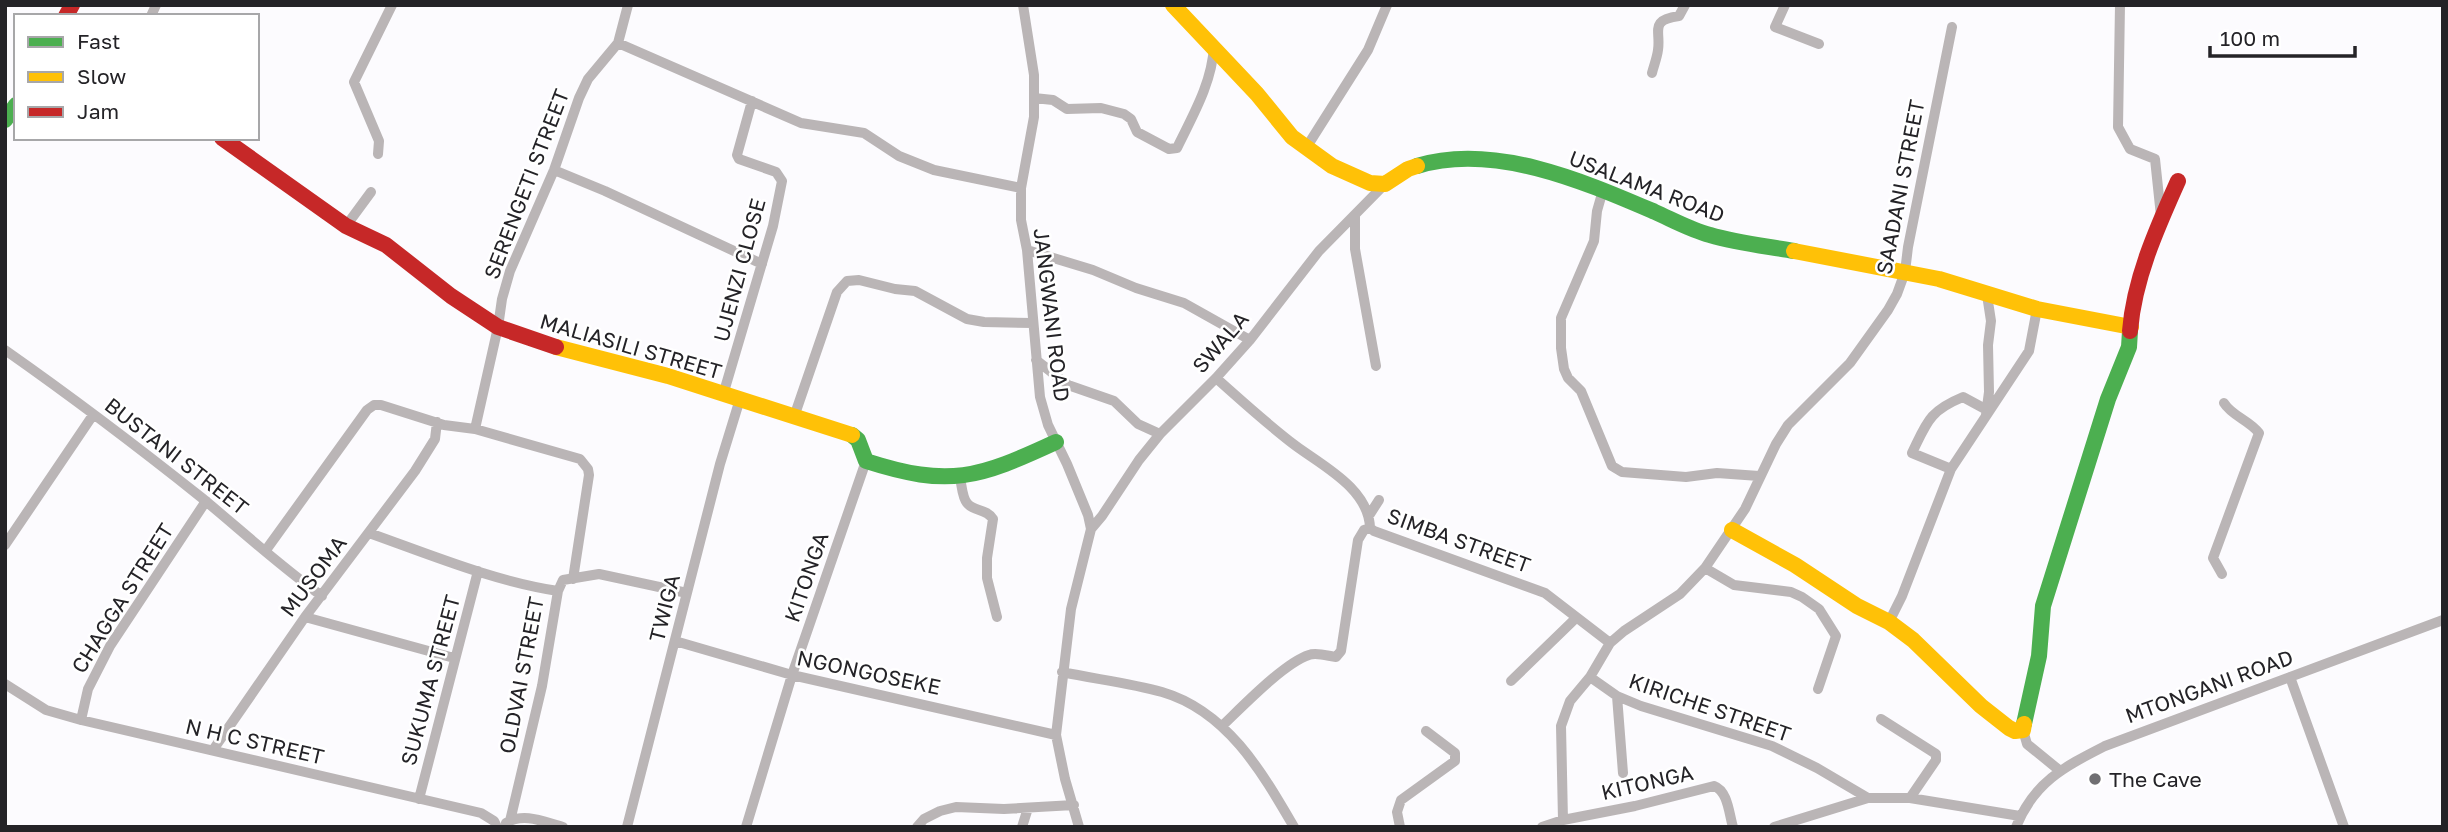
<svg xmlns="http://www.w3.org/2000/svg" width="2448" height="832" viewBox="0 0 2448 832" font-family="'Golos Text',sans-serif">
<style>
.lines{fill:none;stroke-linecap:round;stroke-linejoin:round}
.street{stroke:#bab5b6;stroke-width:10}
.fast{stroke:#4caf50;stroke-width:16}
.slow{stroke:#ffc107;stroke-width:16}
.jam{stroke:#c62828;stroke-width:16}
.poi-dot{fill:#706f72;stroke:#fff;stroke-width:2.5}
.labels{text-anchor:middle;dominant-baseline:central;stroke-width:5;stroke-linejoin:round;paint-order:stroke}
.street-label{font-size:21px;fill:#242327;stroke:#fff}
.poi-label{font-size:21px;fill:#242327;stroke:#fff;text-anchor:start}
</style>
<rect width="100%" height="100%" fill="#fcfbfe"/>
<g class="lines">
<path class="street" d="M1023,5L1034,75V117L1021,188V220L1027,250L1040,397L1048,425L1067,464L1088,515L1091,529L1071,609L1056,735L1065,779L1079,827
M1785,5L1775,27L1819,44
M2120,5L2118,127L2130,149L2155,159L2161,216
M151,16L156,5
M618,43L801,123L864,133L899,156L934,170L1021,188
M1652,73C1654,65 1657,58 1658,50C1661,31 1649,20 1679,16L1685,5
M1034,98L1053,100L1067,109L1101,108L1124,114L1131,119L1137,132L1169,149L1177,148C1193,115 1212,83 1214,46
M1306,148L1368,50L1387,5
M378,154L379,141L354,82L392,5
M554,170L605,191L762,264
M1603,190L1597,211L1594,241L1561,318V348L1564,369L1568,378L1581,391L1612,466L1622,472L1686,477L1717,473L1759,476
M1355,216V249L1376,366
M346,226L371,192
M1027,250L1093,270L1136,288L1184,303L1250,340
M5,350C72,397 138,447 202,498C242,531 280,566 322,596
M1036,360L1068,385L1114,401L1138,424L1160,434
M1216,378C1242,401 1268,425 1296,446C1323,466 1369,489 1370,528L1374,531L1545,593L1610,643
M723,395L773,226L782,181L776,172L739,159L737,155L752,101
M795,414L837,292L847,281L859,280L895,289L915,291L967,319L984,322L1033,323
M1986,415L1989,392L1988,345L1991,321L1987,295
M475,429L498,327L502,299L510,271L554,170L579,98L588,79L618,43L628,5
M1951,469L1912,453C1927,422 1929,411 1963,397L1987,410
M960,478C962,486 962,497 967,503C974,512 986,508 993,519L987,558V578L997,617
M1370,514L1379,500
M1091,529L1102,516L1139,460L1160,434L1216,378L1250,340L1319,251L1385,184
M369,533C431,555 493,581 558,591
M5,545L93,415
M266,550L367,410L374,405H381L444,425L475,429L580,459L588,469L589,475L573,579
M1705,568L1734,585L1791,592L1802,597L1819,609L1836,636L1818,689
M2222,574L2213,558L2259,433C2249,420 2232,416 2224,403
M305,617L454,658
M1889,622L1902,596L1951,469L2029,351L2037,309
M675,641L792,675L1056,735
M1062,672C1095,679 1130,683 1162,692C1227,711 1262,772 1294,827
M1590,677L1617,696L1641,706L1772,746L1817,768L1868,798H1910L2020,816
M2290,677L2344,827
M1511,681L1576,618
M5,684L46,710L81,720L481,813L494,821L497,827
M1617,696L1623,773
M1881,719L1936,754V760L1910,798
M81,720L88,689L110,646L206,501
M1222,726C1242,707 1284,663 1309,655C1316,652 1328,656 1336,657L1341,651L1358,540L1364,530L1370,528
M2023,730L2027,744L2059,770
M213,750L305,617L415,471L435,439L437,422
M419,799L478,571
M1563,820L1561,726L1570,701L1590,677L1610,643L1624,631L1680,594L1705,568L1745,509L1776,444L1788,425L1850,363L1888,310L1897,294L1905,272L1908,247L1952,27
M510,821L542,686L558,591L563,580L599,574L687,593
M506,823C524,812 544,822 563,827
M627,827L720,464L740,399
M746,827L792,675L866,461
M917,827L924,819L940,811L956,807L1004,809L1074,805
M1022,827L1028,808
M1400,827L1397,812L1401,800L1455,761V753L1426,731
M1542,827L1563,820L1635,806L1714,786C1728,791 1729,814 1733,827
M1774,827L1868,798
M2016,827C2034,782 2064,767 2105,746L2443,620"/>
<path class="fast" d="M5,120L16,105
M1417,166C1494,142 1585,182 1655,212C1673,220 1691,230 1710,235C1737,243 1766,246 1794,251
M852,435L858,440L866,461C950,488 978,478 1056,442
M2024,724L2039,656L2043,606L2108,399L2129,347L2130,331"/>
<path class="slow" d="M1173,5L1257,94L1292,137L1332,166L1370,183L1385,184L1408,169L1417,166
M1794,251L1939,279L2037,309L2131,327
M556,347L668,376L852,435
M1732,530L1795,565L1857,606L1889,622L1913,640L1981,706L2009,728L2015,731L2023,730L2024,724"/>
<path class="jam" d="M66,16L72,5
M222,138L346,226L386,245L451,296L498,327L556,347
M2130,331C2134,279 2157,228 2178,181"/>
</g>
<circle class="poi-dot" cx="2095" cy="779" r="7"/>
<g class="labels">
<g class="street-label">
<text transform="translate(526 184) rotate(-69)">SERENGETI STREET</text>
<text transform="translate(1647 186) rotate(21)">USALAMA ROAD</text>
<text transform="translate(1900 187) rotate(-79)">SAADANI STREET</text>
<text transform="translate(739 270) rotate(-75)">UJENZI CLOSE</text>
<text transform="translate(1052 315) rotate(83)">JANGWANI ROAD</text>
<text transform="translate(1220 342) rotate(-49)">SWALA</text>
<text transform="translate(631 346) rotate(16)">MALIASILI STREET</text>
<text transform="translate(177 456) rotate(38)">BUSTANI STREET</text>
<text transform="translate(1459 540) rotate(20)">SIMBA STREET</text>
<text transform="translate(313 576) rotate(-53)">MUSOMA</text>
<text transform="translate(806 577) rotate(-71)">KITONGA</text>
<text transform="translate(122 598) rotate(-58)">CHAGGA STREET</text>
<text transform="translate(664 608) rotate(-76)">TWIGA</text>
<text transform="translate(869 672) rotate(12)">NGONGOSEKE</text>
<text transform="translate(521 675) rotate(-79)">OLDVAI STREET</text>
<text transform="translate(430 680) rotate(-75)">SUKUMA STREET</text>
<text transform="translate(2209 686) rotate(-20)">MTONGANI ROAD</text>
<text transform="translate(1710 707) rotate(19)">KIRICHE STREET</text>
<text transform="translate(255 741) rotate(13)">N H C STREET</text>
<text transform="translate(1647 782) rotate(-13)">KITONGA</text>
</g>
<g class="poi-label">
<text x="2109" y="779">The Cave</text>
</g>
</g>
<rect width="2448" height="832" fill="none" stroke="#242327" stroke-width="14"/>
<rect x="14" y="14" width="245" height="126" fill="#ffffff" stroke="#a7a7a9" stroke-width="2"/>
<rect x="28" y="37" width="35" height="10" fill="#4caf50" stroke="#a7a7a9" stroke-width="2"/>
<text x="77" y="49" font-size="21" fill="#242327">Fast</text>
<rect x="28" y="72" width="35" height="10" fill="#ffc107" stroke="#a7a7a9" stroke-width="2"/>
<text x="77" y="84" font-size="21" fill="#242327">Slow</text>
<rect x="28" y="107" width="35" height="10" fill="#c62828" stroke="#a7a7a9" stroke-width="2"/>
<text x="77" y="119" font-size="21" fill="#242327">Jam</text>
<path d="M2210 46v10h145v-10" fill="none" stroke="#242327" stroke-width="3.5"/>
<text x="2220" y="46" font-size="21" fill="#242327" stroke="#ffffff" stroke-width="5" paint-order="stroke">100 m</text>
</svg>
